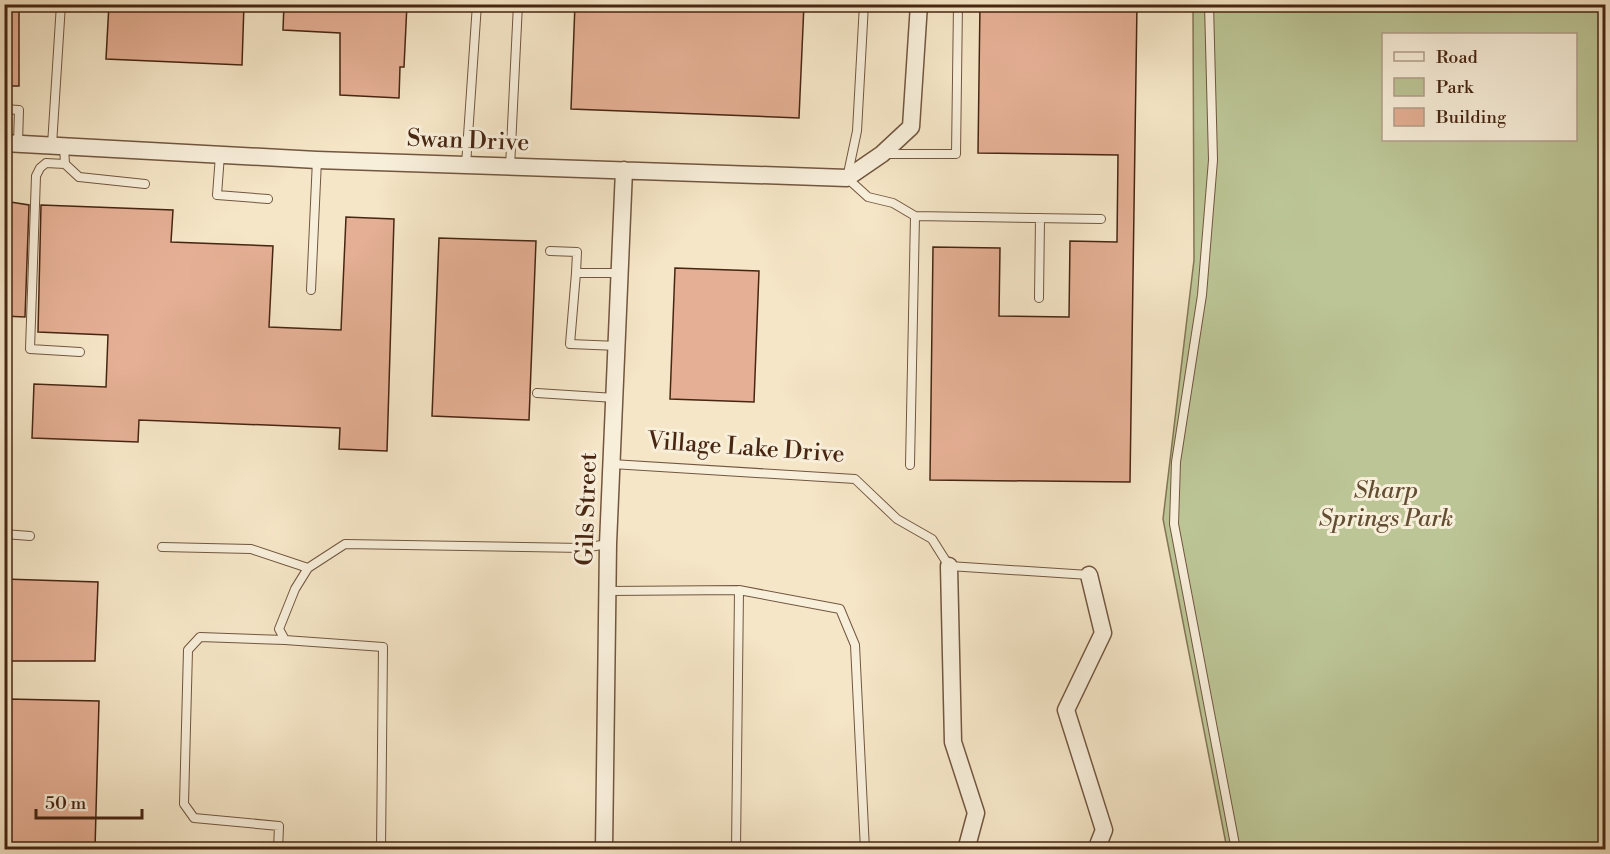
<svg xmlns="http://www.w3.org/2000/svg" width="1610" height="854" viewBox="0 0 1610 854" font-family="'Libre Bodoni',serif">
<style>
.green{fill:#bcc596;stroke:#827654;stroke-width:1.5;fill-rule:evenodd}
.building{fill:#e4af94;stroke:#472612;stroke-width:1.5}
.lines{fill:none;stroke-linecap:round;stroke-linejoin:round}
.lane-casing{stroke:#72563f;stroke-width:10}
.street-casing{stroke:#72563f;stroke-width:19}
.lane{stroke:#f8efdb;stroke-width:8}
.street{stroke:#f8efdb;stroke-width:16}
.labels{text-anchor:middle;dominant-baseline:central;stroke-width:6;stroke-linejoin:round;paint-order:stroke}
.street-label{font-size:24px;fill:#472612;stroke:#f8efdb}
.park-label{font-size:24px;font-style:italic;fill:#644e33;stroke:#f8efdb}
</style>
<rect width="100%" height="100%" fill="#f5e6c7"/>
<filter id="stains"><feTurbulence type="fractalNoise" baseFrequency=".00333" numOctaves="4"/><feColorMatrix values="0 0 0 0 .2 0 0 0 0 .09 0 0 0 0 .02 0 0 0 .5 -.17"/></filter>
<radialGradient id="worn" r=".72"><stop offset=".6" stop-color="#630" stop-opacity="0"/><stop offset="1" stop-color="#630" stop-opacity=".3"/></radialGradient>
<path class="green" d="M1193,5H1605V849H1227L1163,519L1194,260ZM1384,34H1576V140H1384Z"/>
<path class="building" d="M109,4H244L242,65L106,59Z
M284,4H407L404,67H400L399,98L340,95V33L283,30Z
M575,4H804L799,118L571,109Z
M980,4H1137L1130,482L930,480L933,247L1000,248L999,316L1069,317L1070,241L1117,242L1118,155L978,153Z
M4,5H19V86H4Z
M4,201L29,205L25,317L4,316Z
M41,205L173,210L171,242L273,246L269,327L341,330L346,217L394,219L387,451L339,449L340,428L139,420L138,442L32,438L34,384L106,387L108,335L38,332Z
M439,238L536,241L529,420L432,416Z
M675,268L759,271L754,402L670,399Z
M4,579L98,582L95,661H4Z
M8,699L99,701L95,849H5Z"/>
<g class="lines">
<g class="lane-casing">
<path id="lane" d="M864,4L857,131L847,178L868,197L893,203L915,216L1101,219
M1209,4L1213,160L1202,295L1176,462L1174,524L1236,850
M4,109L19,110L18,143
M52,145L61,4
M64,146L65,164L79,177L145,184
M883,154H956L958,4
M220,155L217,195L268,199
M65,164L46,163L40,168L36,176L30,349L80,352
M466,165L477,4
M510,167L518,4
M550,251L577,252L576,273
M311,290L317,160
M1039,298L1040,218
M618,346L570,344L576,273H620
M537,393L615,398
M612,464L855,479L897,519L932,539L949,566L1089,575
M910,465L915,216
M4,534L30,536
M162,547L251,549L308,568
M608,591L739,590L840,609L855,645L865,850
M278,850L279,826L194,818L184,804L188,650L200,637L285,640
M381,850L383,647L285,640L279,629L295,589L308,568L345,544L583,548L608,544
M736,850L739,590"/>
</g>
<g class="street-casing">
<path id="street" d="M4,143L317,160L847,178L882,154L911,127L919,4
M949,566L953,742L976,813L966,850
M1089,575L1103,633L1066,710L1104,830L1096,850
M604,850L608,544L624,170"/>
</g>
<use href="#lane" class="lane"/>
<use href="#street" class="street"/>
</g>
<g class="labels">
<g class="street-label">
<text transform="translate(468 141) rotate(2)">Swan Drive</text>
<text transform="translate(746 448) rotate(4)">Village Lake Drive</text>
<text transform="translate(587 509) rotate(-88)">Gils Street</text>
</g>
<g class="park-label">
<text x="1386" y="491">Sharp<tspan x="1386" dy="28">Springs Park</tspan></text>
</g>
</g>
<rect width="1610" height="854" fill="none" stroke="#f5e6c7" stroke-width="24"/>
<rect x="6" y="6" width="1598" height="842" fill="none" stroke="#472612" stroke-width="3"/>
<rect x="12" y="12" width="1586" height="830" fill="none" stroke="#472612" stroke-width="1.5"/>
<rect x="1382" y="33" width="195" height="108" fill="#f8efdb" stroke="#b19f8b" stroke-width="1.5"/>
<rect x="1394" y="52" width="30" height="9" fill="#f8efdb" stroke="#b19f8b" stroke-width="1.5"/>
<text x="1436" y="63" font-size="18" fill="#472612">Road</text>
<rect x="1394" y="78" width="30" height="18" fill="#bcc596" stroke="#b19f8b" stroke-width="1.5"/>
<text x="1436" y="93" font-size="18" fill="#472612">Park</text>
<rect x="1394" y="108" width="30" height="18" fill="#e4af94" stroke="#b19f8b" stroke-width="1.5"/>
<text x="1436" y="123" font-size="18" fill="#472612">Building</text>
<path d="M36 809v9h106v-9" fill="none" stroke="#472612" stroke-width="3"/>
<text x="45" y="809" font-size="18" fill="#472612" stroke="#f8efdb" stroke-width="4.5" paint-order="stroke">50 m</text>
<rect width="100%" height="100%" filter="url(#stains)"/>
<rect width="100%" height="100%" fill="url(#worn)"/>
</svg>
